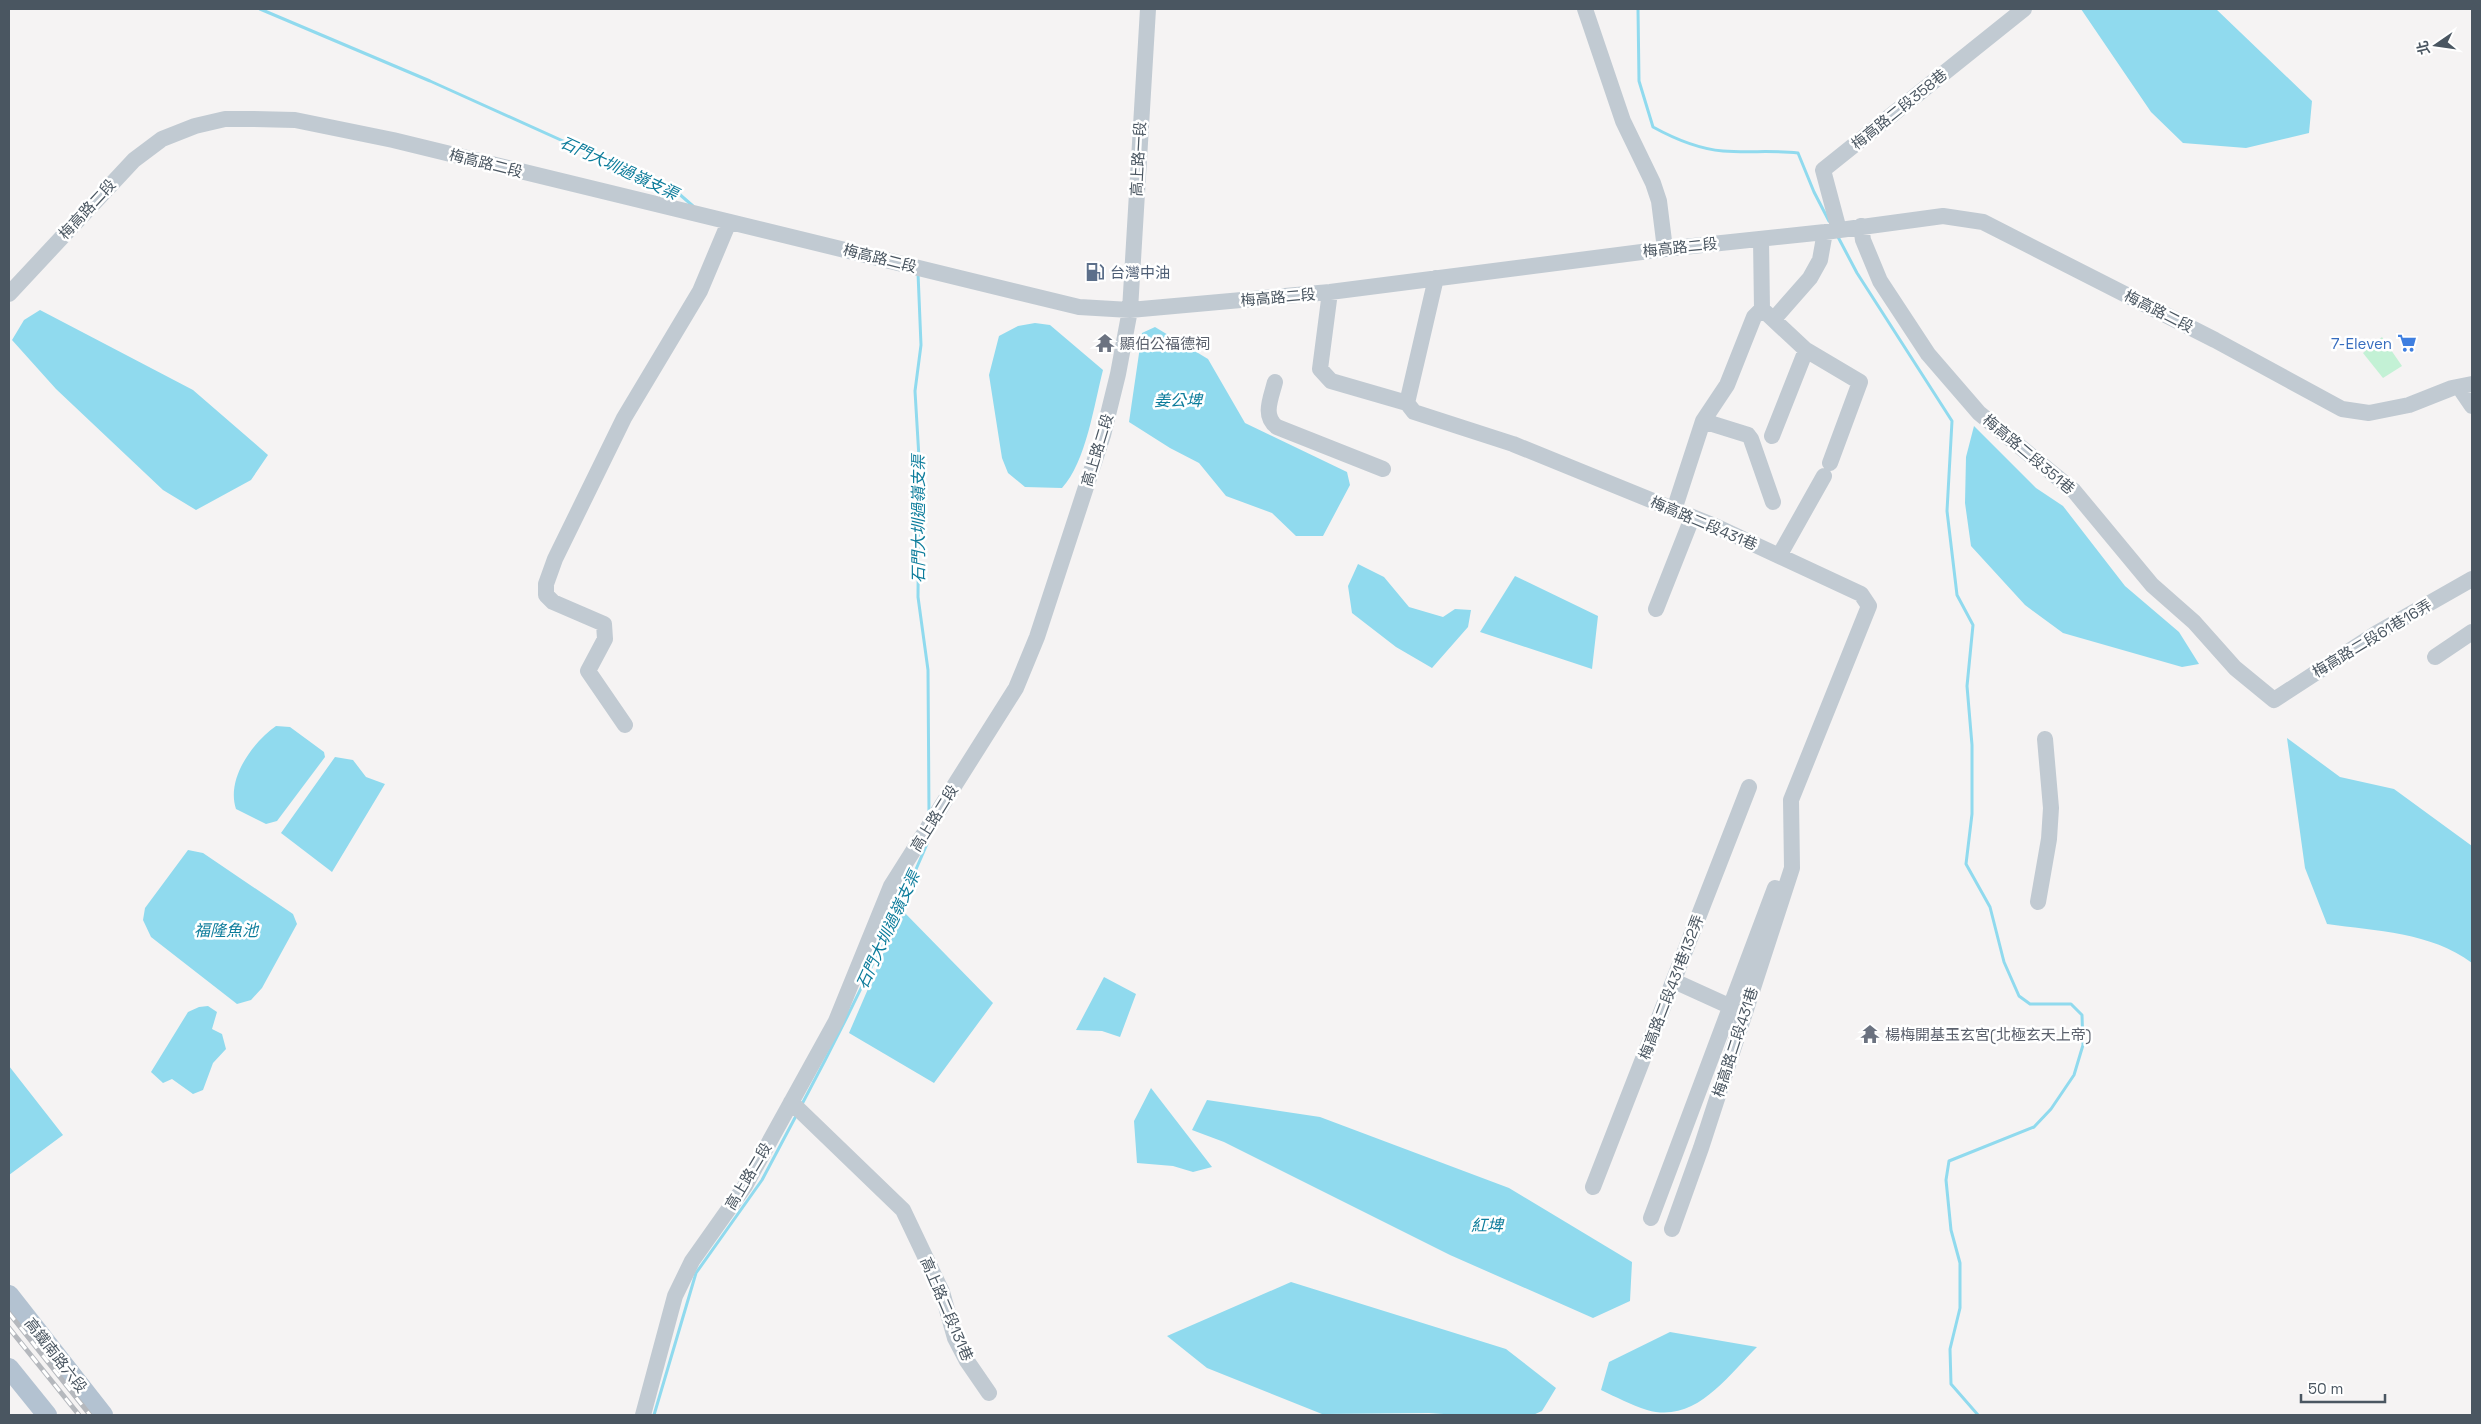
<svg xmlns="http://www.w3.org/2000/svg" width="2481" height="1424" viewBox="0 0 2481 1424" font-family="'Space Grotesk','Noto Sans TC',sans-serif">
<style>
.green{fill:#c3f1d5}
.water{fill:#90daee}
.lines{fill:none;stroke-linecap:round;stroke-linejoin:round}
.stream{stroke:#90daee;stroke-width:3}
.minor{stroke:#c1cad2;stroke-width:16}
.major{stroke:#b3c2d1;stroke-width:20}
.rail-casing{stroke:#b5b8bd;stroke-width:5}
.rail{stroke:#fff;stroke-width:3;stroke-dasharray:9;stroke-linecap:butt}
.labels{text-anchor:middle;dominant-baseline:central;stroke-width:5;stroke-linejoin:round;paint-order:stroke}
.street-label{font-size:15px;fill:#4a5661;stroke:#fff}
.service-label{font-size:15px;fill:#4e5e75;stroke:#fff;text-anchor:start}
.worship-label{font-size:15px;fill:#5b616d;stroke:#fff;text-anchor:start}
.shop-label{font-size:15px;fill:#366cbe;stroke:#fff;text-anchor:end}
.water-label{font-size:16px;font-style:italic;fill:#0c7c9b;stroke:#fff}
</style>
<rect width="100%" height="100%" fill="#f5f3f3"/>
<path class="green" d="M2382,337L2402,366L2383,378L2363,353Z"/>
<path class="water" d="M2081,9H2216L2312,101L2309,133L2246,148L2183,143L2151,112Z
M40,310L193,390L268,455L251,480L196,510L163,490L56,389L12,340L24,320Z
M1035,323L1050,325L1103,370C1094,405 1086,462 1062,488L1025,487L1008,473L1002,458L989,375L999,336L1018,326Z
M1155,327L1208,359L1245,423L1347,472L1350,485L1323,536H1296L1272,513L1226,496L1199,463L1170,448L1129,422L1142,333Z
M1974,426L2036,488L2063,506L2125,586L2179,632L2199,664L2182,667L2063,633L2025,605L1971,546L1965,503L1966,457Z
M1358,564L1384,577L1409,607L1443,617L1455,609L1471,610L1468,627L1432,668L1396,647L1352,613L1348,586Z
M1515,576L1598,616L1592,669L1480,632Z
M276,726L290,727L324,752L325,757L277,821L266,824L236,809C226,779 252,743 276,726Z
M2287,738L2340,777L2394,789L2472,846V963C2431,932 2376,931 2327,924L2305,868Z
M335,757L353,760L366,777L385,784L332,872L281,833Z
M188,850L203,853L293,914L297,924L262,988L251,1000L237,1004L151,937L143,920L145,908Z
M902,910L993,1003L934,1083L849,1033Z
M1104,977L1136,994L1120,1037L1102,1031L1076,1030Z
M208,1006L217,1012L212,1029L222,1034L226,1049L213,1063L203,1090L193,1094L172,1079L163,1083L151,1072L188,1012L199,1007Z
M9,1066L63,1135L9,1175Z
M1151,1088L1212,1167L1193,1172L1173,1166L1137,1163L1134,1121Z
M1207,1100L1320,1117L1509,1188L1632,1262L1630,1301L1593,1318L1450,1255L1224,1142L1192,1130Z
M1291,1282L1506,1349L1556,1388L1542,1411L1533,1415H1458L1429,1413L1322,1414L1207,1368L1167,1336Z
M1670,1332L1757,1347C1727,1377 1695,1424 1647,1410C1631,1405 1616,1397 1601,1390L1609,1362Z"/>
<g class="lines">
<path class="stream" d="M260,9L430,81L678,193L693,206
M1638,9L1639,81L1653,127C1673,138 1699,149 1723,151C1748,153 1773,150 1798,153L1814,192L1829,221
M1837,235L1857,273L1952,421L1947,511L1957,595L1973,625L1967,686L1972,745V814L1966,864L1990,907L2004,962L2019,996L2030,1004H2071L2082,1015L2083,1045L2074,1075L2051,1109L2034,1127L1949,1161L1946,1180L1951,1230L1960,1263V1308L1950,1349L1951,1384L1978,1415
M918,273L921,345L915,391L919,458L918,597L928,670L929,813
M801,1106C847,1020 889,933 927,844
M654,1415L696,1273L762,1180L797,1114"/>
<path class="minor" d="M1585,9L1623,121L1653,183L1659,201L1665,249
M1861,226L1863,240L1880,281L1928,354L1979,413L2074,491L2152,585L2194,622L2235,668L2274,700L2377,633L2472,579
M1839,230L1823,170L2024,9
M1436,278L1407,403L1414,412L1513,444L1717,527L1861,594L1869,606L1791,800L1792,868L1701,1148L1672,1229
M1330,292L1320,369L1331,381L1407,403
M9,294L134,160L162,139L195,126L225,119H252L295,120L393,140L1079,307L1130,310L1330,292L1665,249L1825,232L1943,216L1983,222L2215,340L2342,409L2369,413L2409,405L2452,388L2472,384
M1762,309L1806,350L1860,382L1830,463
M1774,319L1810,278L1820,260L1825,232
M1275,382C1271,398 1262,416 1277,427L1383,469
M2459,387L2472,406
M1703,421L1748,435L1751,439L1773,502
M1772,436L1806,350
M1674,510L1703,421L1727,385L1754,317L1762,309L1761,239
M1779,556L1824,476
M1656,609L1692,518
M2435,657L2472,632
M625,725L588,671L605,639L604,624L553,602L546,595V584L555,559L624,418L700,291L729,222
M2038,902L2049,839L2051,808L2045,739
M1674,981L1729,1006
M791,1102L903,1210L942,1292L955,1338L967,1361L989,1393
M1593,1187L1749,787
M1651,1218L1775,888
M643,1415L675,1296L692,1261L745,1186L836,1021L891,886L1016,688L1037,637L1103,435L1118,374L1130,310L1148,9"/>
<path class="major" d="M9,1295L103,1415
M9,1368L47,1415"/>
<g class="rail-casing">
<path id="rail" d="M9,1313L90,1415
M9,1328L79,1415"/>
</g>
<use href="#rail" class="rail"/>
</g>
<defs>
<g id="fuel-bare" transform="scale(1.5)"><path d="M-5.5-6h7V0h2V4h1.3V-2.5L3-4.5l.8-.8L6-3V5H2.5V1h-1V6h-7ZM-4.2-4.7v3.2H.2V-4.7Z" fill="#5c6f8a" stroke="#fff" stroke-width="2.5" paint-order="stroke"/></g>
<g id="temple-bare" transform="scale(1.5)"><path d="M0-6L5-2H3V0L6.5 2.5H4V6H1.5V3h-3V6H-4V2.5H-6.5L-3 0V-2H-5Z" fill="#6b7280" stroke="#fff" stroke-width="2.5" paint-order="stroke"/></g>
<g id="supermarket-bare" transform="scale(1.5)"><path d="M-6-5.5h2.5l.6 2H6L4.5 2H-2.5L-4.4-4H-6ZM-1.5 3.2a1.3 1.3 0 1 0 .1 0ZM3 3.2a1.3 1.3 0 1 0 .1 0Z" fill="#3f7fe0" stroke="#fff" stroke-width="2.5" paint-order="stroke"/></g>
</defs>
<g fill-rule="evenodd">
<use href="#fuel-bare" x="1095" y="272"/>
<use href="#temple-bare" x="1105" y="343"/>
<use href="#supermarket-bare" x="2407" y="343"/>
<use href="#temple-bare" x="1870" y="1034"/>
</g>
<g class="labels">
<g class="street-label">
<text transform="translate(1899 109) rotate(-39)">梅高路二段358巷</text>
<text transform="translate(1138 159) rotate(-87)">高上路一段</text>
<text transform="translate(486 163) rotate(14)">梅高路二段</text>
<text transform="translate(87 209) rotate(-47)">梅高路二段</text>
<text transform="translate(1680 247) rotate(-6)">梅高路二段</text>
<text transform="translate(880 258) rotate(14)">梅高路二段</text>
<text transform="translate(1278 297) rotate(-5)">梅高路二段</text>
<text transform="translate(2159 311) rotate(27)">梅高路二段</text>
<text transform="translate(1097 450) rotate(-73)">高上路二段</text>
<text transform="translate(2029 454) rotate(40)">梅高路二段351巷</text>
<text transform="translate(1704 523) rotate(23)">梅高路二段431巷</text>
<text transform="translate(2372 638) rotate(-31)">梅高路二段61巷16弄</text>
<text transform="translate(934 818) rotate(-58)">高上路二段</text>
<text transform="translate(1671 987) rotate(-69)">梅高路二段431巷132弄</text>
<text transform="translate(1735 1042) rotate(-72)">梅高路二段431巷</text>
<text transform="translate(748 1176) rotate(-59)">高上路二段</text>
<text transform="translate(947 1309) rotate(67)">高上路二段131巷</text>
<text transform="translate(56 1355) rotate(52)">高鐵南路六段</text>
</g>
<g class="service-label">
<text x="1110" y="272">台灣中油</text>
</g>
<g class="worship-label">
<text x="1120" y="343">顯伯公福德祠</text>
<text x="1885" y="1034">楊梅開基玉玄宮(北極玄天上帝)</text>
</g>
<g class="shop-label">
<text x="2392" y="343">7-Eleven</text>
</g>
<g class="water-label">
<text transform="translate(619 168) rotate(25)">石門大圳過嶺支渠</text>
<text x="1178" y="400">姜公埤</text>
<text transform="translate(918 519) rotate(-90)">石門大圳過嶺支渠</text>
<text x="226" y="930">福隆魚池</text>
<text transform="translate(888 930) rotate(-65)">石門大圳過嶺支渠</text>
<text x="1487" y="1225">紅埤</text>
</g>
</g>
<rect width="2481" height="1424" fill="none" stroke="#4a5661" stroke-width="20"/>
<g transform="translate(2436 45) rotate(257)" stroke="#ffffff" stroke-width="4" paint-order="stroke">
<path d="M0-4L9 19L0 12L-9 19Z" fill="#4a5661"/>
<text y="-8" font-size="14" font-weight="bold" text-anchor="middle" fill="#4a5661">北</text>
</g>
<path d="M2301 1394v8h84v-8" fill="none" stroke="#4a5661" stroke-width="2.5"/>
<text x="2308" y="1394" font-size="15" fill="#4a5661" stroke="#ffffff" stroke-width="4" paint-order="stroke">50 m</text>
</svg>
